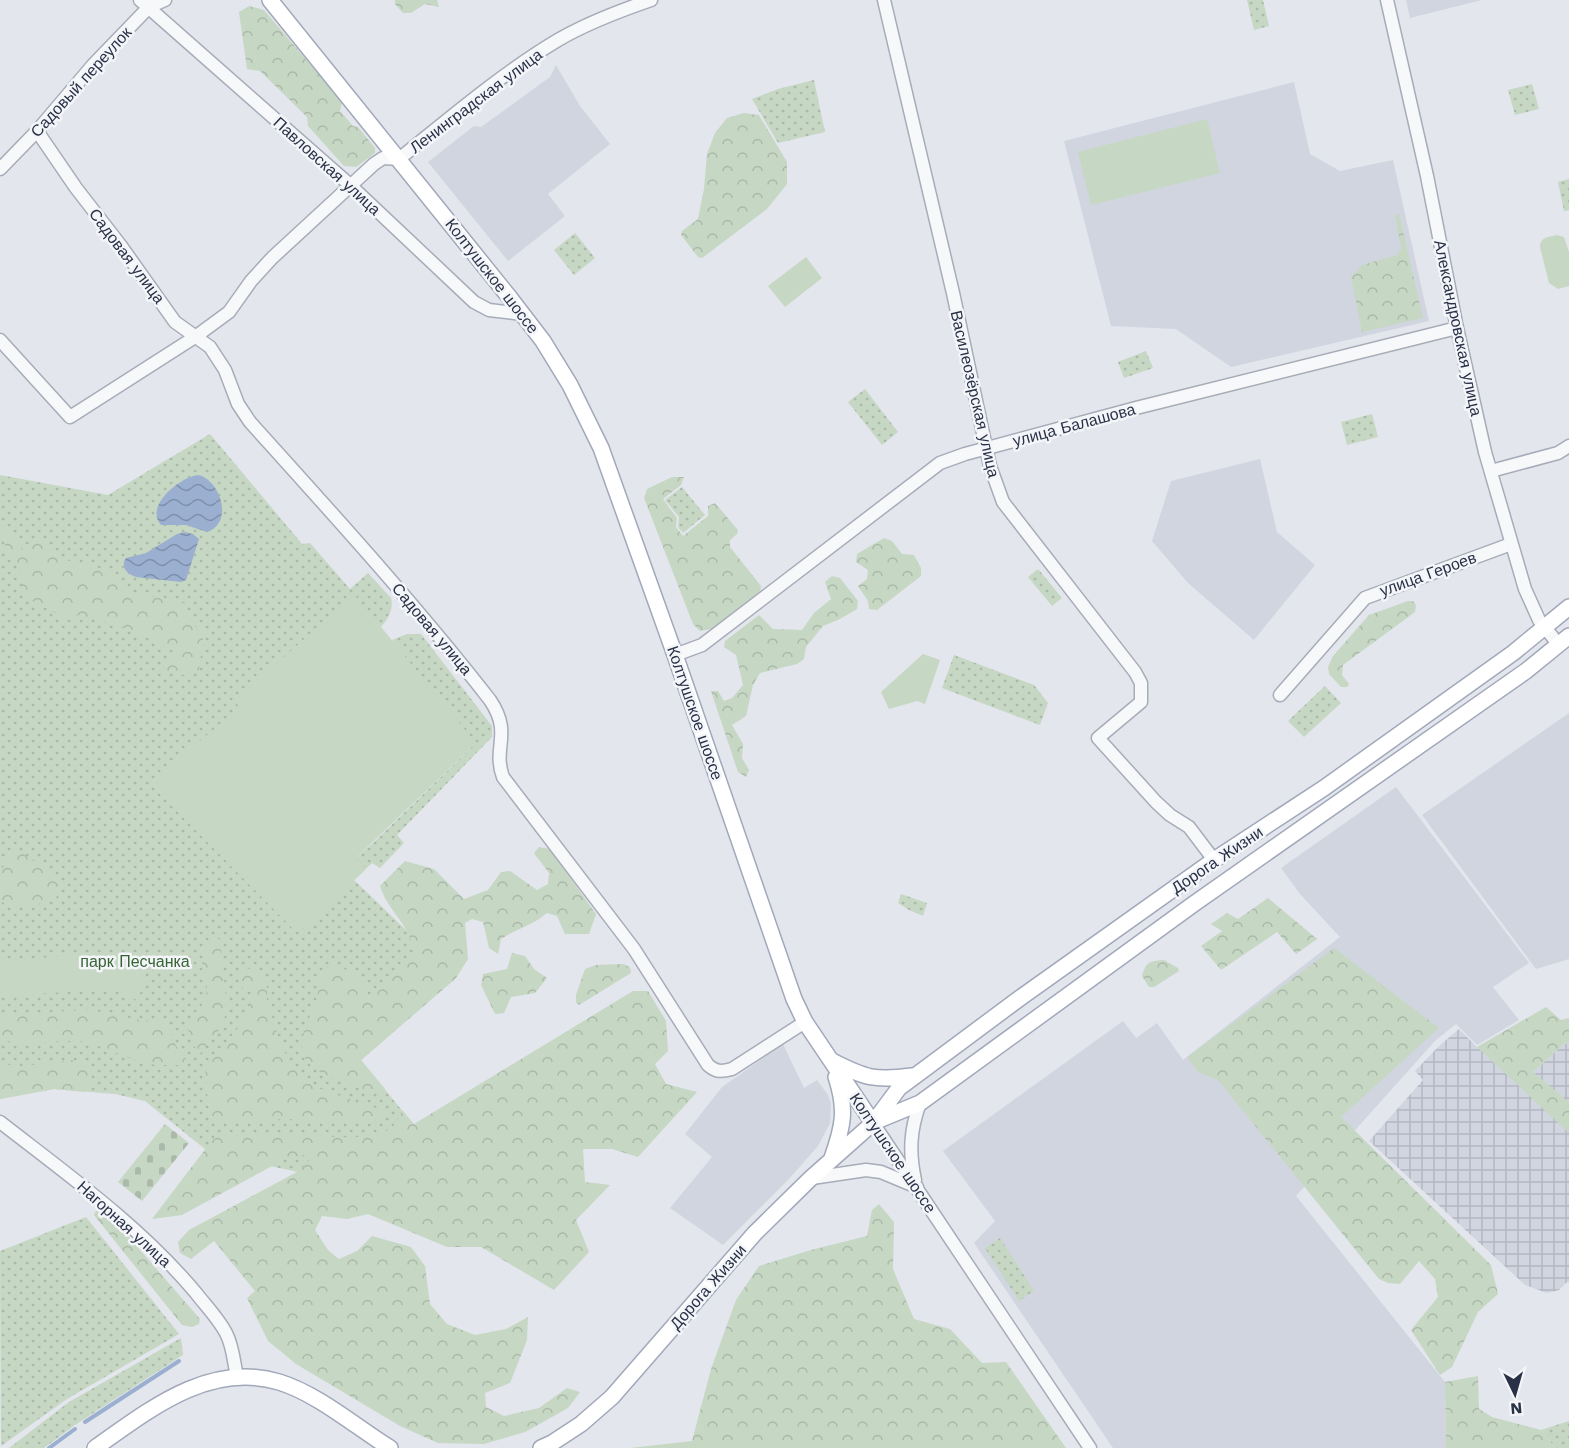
<svg xmlns="http://www.w3.org/2000/svg" width="1569" height="1448" viewBox="0 0 1569 1448" font-family="'Work Sans',sans-serif">
<style>
.built{fill:#d1d5df}
.industrial{fill:url(#industrial-grid)}
.green{fill:url(#green-dots)}
.forest{fill:url(#forest-crowns)}
.cemetery{fill:url(#cemetery-stones)}
.pitch{fill:#c6d7c3}
.water{fill:url(#water-waves)}
.lines{fill:none;stroke-linecap:round;stroke-linejoin:round}
.stream{stroke:#9bafd0;stroke-width:4}
.minor-casing{stroke:#a7acb8;stroke-width:15}
.major-casing{stroke:#a1a8ba;stroke-width:18}
.minor{stroke:#f7f8fa;stroke-width:12}
.major{stroke:#fff;stroke-width:15}
.labels{text-anchor:middle;dominant-baseline:central;stroke-width:5;stroke-linejoin:round;paint-order:stroke}
.street-label{font-size:16px;fill:#293147;stroke:#f3f5f9}
.park-label{font-size:16px;fill:#386534;stroke:#f3f5f9}
</style>
<defs>
<pattern id="industrial-grid" width="8" height="8" patternUnits="userSpaceOnUse" patternTransform="scale(1.5)"><rect width="8" height="8" fill="#d1d5df"/><path d="M0 4h8M4 0v8" fill="none" stroke="#b3b7c1"/></pattern>
<pattern id="green-dots" width="8" height="8" patternUnits="userSpaceOnUse" patternTransform="scale(1.5)"><rect width="8" height="8" fill="#c6d7c3"/><path d="M2 2h.1M6 6h.1" fill="none" stroke="#aab9a9" stroke-width="1.8" stroke-linecap="round"/></pattern>
<pattern id="forest-crowns" width="20" height="18" patternUnits="userSpaceOnUse" patternTransform="scale(1.5)"><rect width="20" height="18" fill="#c6d7c3"/><path d="M2 6a3 3 0 1 1 6 0M12 15a3 3 0 1 1 6 0" fill="none" stroke="#aab9a9"/></pattern>
<pattern id="cemetery-stones" width="16" height="16" patternUnits="userSpaceOnUse" patternTransform="scale(1.5)"><rect width="16" height="16" fill="#c6d7c3"/><path d="M2 7V4a2 2 0 0 1 4 0v3zM10 15v-3a2 2 0 0 1 4 0v3z" fill="#aab9a9"/></pattern>
<pattern id="water-waves" width="16" height="10" patternUnits="userSpaceOnUse" patternTransform="scale(1.5)"><rect width="16" height="10" fill="#9bafd0"/><path d="M0 5q4-4 8 0t8 0" fill="none" stroke="#7e8fab"/></pattern>
</defs>
<rect width="100%" height="100%" fill="#e3e6ed"/>
<path class="built" d="M1406,0H1482L1410,18Z
M556,65L580,106L610,144L548,194L565,216L508,261L428,162L474,126L481,127L550,77Z
M1294,82L1310,154L1340,171L1393,160L1429,321L1231,367L1176,329L1111,326L1064,141Z
M1260,459L1277,532L1315,565L1254,640L1188,583L1152,541L1171,481Z
M1569,713V959L1536,969L1422,815Z
M1396,787L1529,963L1493,987L1519,1020L1477,1045L1456,1024L1435,1041L1296,1196L1445,1382L1446,1448H1113L974,1243L995,1221L943,1151L1123,1021L1136,1038L1157,1023L1183,1060L1340,937L1300,894L1281,868Z
M783,1044L804,1088L817,1080L828,1095L831,1104L830,1123L818,1146L788,1180L723,1245L670,1208L712,1157L685,1134L722,1087Z"/>
<path class="industrial" d="M1459,1029L1477,1047L1533,1072L1564,1044L1569,1043V1283L1567,1282L1559,1290L1547,1293L1525,1285L1369,1141L1423,1080L1415,1071L1439,1046Z"/>
<path class="green" d="M1247,0H1263L1269,26L1254,30Z
M814,80L825,132L778,143L752,99L778,89Z
M1532,84L1539,109L1515,115L1508,90Z
M1569,179V210L1564,211L1558,182Z
M575,233L595,258L574,275L554,250Z
M1146,351L1153,368L1124,378L1118,362Z
M865,389L898,432L882,445L848,402Z
M1372,414L1378,437L1347,445L1341,422Z
M210,434L302,544L310,543L350,589L368,573L391,598C394,608 388,620 381,627L317,893L375,841L469,750L392,640L407,634H421L492,726V737L397,835L404,843L380,868L372,863L354,880L456,978L361,1060L413,1124L344,1182L210,1153L145,1101L115,1094L54,1089L0,1099V475L108,495Z
M682,487L705,515L683,533L678,527L679,517L665,500Z
M1038,569L1062,598L1052,606L1028,577Z
M954,655L1034,685L1048,703L1040,725L942,688Z
M1325,686L1341,703L1304,737L1288,721Z
M901,894L927,903L923,916L909,910L898,903Z
M86,1217L179,1334L67,1399L1,1446L0,1251Z
M1000,1238L1034,1291L1019,1301L985,1248Z
M181,1338L183,1355L75,1425L44,1448H9L69,1402Z
M1569,1421V1448H1555L1541,1430Z"/>
<path class="forest" d="M395,0H437L439,7L425,4L411,13H403L395,4Z
M249,6L264,10L342,102L340,111L353,126L358,127L375,148V153L356,167L344,166L308,126L307,117L260,71L247,69L239,12Z
M744,113L759,115L787,162V184L767,209L702,258L698,257L681,235L682,231L698,219L704,189L707,154L715,133L727,118Z
M1399,214L1423,318L1362,332L1351,277L1362,265L1397,255L1401,248L1395,215Z
M672,477H684L681,485L663,499L677,518L676,527L683,536L708,516V506L715,503L738,530L737,534L730,540V547L761,586L760,594L716,628L700,631L693,624L644,498L647,489Z
M2,525C14,530 16,542 23,551H29L33,543L39,539L46,541L66,560L111,571C120,598 143,594 165,598C171,599 177,602 184,603C185,615 192,627 204,632L199,670L184,675L163,670L174,651C143,634 110,621 76,615L72,621L24,597C23,590 22,581 20,573C14,556 0,546 2,525Z
M884,538L892,541L902,554L914,555L921,568V576L877,610L869,609L868,601L858,586L867,579L868,570L856,562L857,554Z
M832,576L840,578L858,601L857,609L840,619L823,626L806,647L804,659L797,664L760,673L753,685L746,716L732,725L743,744L742,758L749,770L746,777L738,772L711,691H718L724,701L732,698L743,685L736,655L724,647L725,641L759,615L773,629L802,630L814,613L831,599L825,582Z
M1408,601H1413L1416,605L1415,612L1343,665L1342,675L1349,684L1347,687H1341L1329,674L1328,667L1333,656L1369,615Z
M539,847L550,849L596,914L589,934H565L557,916L547,913C533,925 516,929 501,939L498,954L489,948L483,922L472,919L465,923L468,959L456,978L361,1060L385,1089L384,1096C371,1092 358,1087 345,1082C310,1071 292,1059 308,1020C315,1005 321,992 318,976L333,962L361,979L370,999L413,959C417,930 388,913 380,886L405,861L434,869L464,899L488,890L501,872L510,871L537,890L548,884L549,873L534,853Z
M18,850L56,877L60,889L56,898C41,905 15,911 0,901V870L4,866L8,853Z
M1268,898L1317,939L1296,954L1277,932L1221,970L1201,946L1222,931L1211,924L1227,913L1238,919Z
M216,938L220,939L227,1008C224,1027 212,1040 200,1054L192,1043L187,1025C192,1014 203,1008 206,996C211,970 188,964 216,938Z
M1334,948L1439,1028L1341,1117L1491,1265L1498,1294L1478,1312L1452,1367L1440,1375L1411,1330L1438,1297L1435,1279L1419,1261L1400,1284L1388,1283L1379,1279L1218,1080L1198,1072L1187,1057Z
M512,953L525,956L534,969L547,978L535,993L511,997L504,1013L495,1014L481,985L483,974L507,969Z
M1164,960L1178,968L1179,971L1154,987H1149L1142,976C1147,960 1149,962 1164,960Z
M623,964L630,967L631,973L579,1005L576,1002V995L585,969L596,965Z
M251,968L260,971L267,981V1000L281,1046L300,1077L318,1088L379,1109L385,1112L384,1116C360,1131 311,1119 283,1119C260,1120 235,1127 213,1119L209,1111L205,1074C208,1061 235,1035 243,1020C248,1012 250,1002 254,994L251,987L245,990L240,985V972Z
M633,991H648L666,1021L668,1051L655,1064L666,1084L697,1092L638,1157L612,1149H583L585,1182L610,1185L576,1220L589,1252L554,1290L481,1247H447L368,1214L347,1219L322,1216L315,1230L328,1250L339,1259L357,1251L372,1236L411,1247L425,1266L430,1304L447,1324L475,1335L506,1329L528,1317L527,1340L510,1383L485,1393L486,1407L504,1416L539,1408L567,1388L580,1392L568,1408L525,1432L484,1444L438,1443L400,1426L296,1364L268,1341L247,1298L255,1291L214,1241L191,1259L180,1253L178,1242L189,1230L297,1172L307,1163L314,1153L285,1159L182,1215L152,1219L216,1135C239,1138 262,1133 285,1133C316,1134 351,1142 381,1133C393,1130 398,1121 402,1110L414,1124Z
M1546,1007L1561,1020L1569,1018V1043L1564,1044L1533,1072L1569,1102V1133L1477,1047Z
M85,1010C114,1012 136,1023 167,1021L176,1046L187,1060L186,1065H155L132,1059L88,1042L71,1041L21,1043L0,1040V1015Z
M73,1060L90,1067L92,1079L85,1092L54,1089L0,1099V1064L23,1066Z
M879,1204L894,1222L893,1269L914,1319L950,1329L982,1363L1006,1362L1066,1448H630L692,1441L711,1369L736,1300L759,1266L811,1250L867,1236L872,1210Z
M99,1210L107,1212L200,1319L199,1324L192,1327L182,1325L94,1215L95,1212Z
M1478,1376L1479,1409L1492,1417L1541,1430L1555,1448H1446L1445,1382Z"/>
<path class="cemetery" d="M165,1124L189,1143L142,1201L118,1182Z"/>
<path class="pitch" d="M1207,119L1220,173L1091,205L1078,152Z
M1557,235L1564,237L1569,252V286L1558,289L1549,283L1540,247C1540,237 1549,237 1557,235Z
M806,257L822,278L785,307L768,286Z
M354,594L476,743L356,858L366,869L304,928H292L156,790L159,777L239,707L235,701Z
M923,654L940,660L925,704L917,701L889,709L881,692Z
M142,952L145,954L146,985V987L140,988L142,989L137,1000L118,992V989L0,996V962L79,954Z"/>
<path class="water" d="M198,475C221,480 234,523 207,532L186,525H161C144,506 180,477 198,475Z
M185,532L193,534L199,539L186,580L181,582L136,577C127,574 120,567 126,558L146,553L177,534Z"/>
<g class="lines">
<path class="stream" d="M85,1422L179,1361
M49,1448L75,1429"/>
<g class="minor-casing">
<path id="minor" d="M140,0L350,185L474,302L489,310L522,314
M884,0L953,293L990,466L1003,502L1135,672L1141,683V702L1098,738L1156,802L1170,815L1189,827L1214,860
M1387,0L1427,176L1457,328L1485,452L1525,589L1539,620L1559,645
M37,131L76,188L121,246L175,322L210,347L225,370L238,404L250,422C332,513 415,604 490,700C513,734 492,747 503,777L634,949L708,1065C716,1072 721,1072 732,1069L805,1022
M0,169L37,131L93,65L149,7L165,0
M0,340L70,417L195,337L229,312L251,281L272,258L374,164L383,158L399,159C450,118 501,74 558,40C587,23 619,11 651,0
M1491,471L1558,453L1569,446
M675,655L702,645L940,463L965,454L1136,408L1457,328
M1280,695L1365,598L1511,544
M0,1122C68,1175 140,1226 196,1293C206,1306 218,1318 226,1333C233,1346 234,1363 237,1377
M873,1123L1090,1448
M812,1178L866,1170L881,1172L917,1187
M915,1180C909,1152 910,1130 920,1103"/>
</g>
<g class="major-casing">
<path id="major" d="M270,0L510,298L543,341L570,385L601,448L675,655L794,999L805,1022L873,1123
M832,1061C865,1078 875,1081 912,1076
M874,1122L920,1103L1195,903L1526,671L1569,636
M832,1158C843,1127 847,1110 836,1077
M95,1448C149,1410 209,1361 279,1382C318,1394 356,1427 390,1448
M541,1448L552,1443L581,1424L612,1397L755,1233L811,1178L873,1123L899,1088L1020,998L1214,860L1324,788L1513,653L1569,607"/>
</g>
<use href="#minor" class="minor"/>
<use href="#major" class="major"/>
</g>
<g class="labels">
<g class="street-label">
<text transform="translate(81 82) rotate(-48)">Садовый переулок</text>
<text transform="translate(476 101) rotate(-37)">Ленинградская улица</text>
<text transform="translate(327 166) rotate(42)">Павловская улица</text>
<text transform="translate(127 256) rotate(53)">Садовая улица</text>
<text transform="translate(492 276) rotate(52)">Колтушское шоссе</text>
<text transform="translate(1458 328) rotate(78)">Александровская улица</text>
<text transform="translate(975 394) rotate(77)">Василеозёрская улица</text>
<text transform="translate(1074 425) rotate(-15)">улица Балашова</text>
<text transform="translate(1428 574) rotate(-20)">улица Героев</text>
<text transform="translate(432 629) rotate(50)">Садовая улица</text>
<text transform="translate(695 713) rotate(71)">Колтушское шоссе</text>
<text transform="translate(1217 860) rotate(-34)">Дорога Жизни</text>
<text transform="translate(893 1153) rotate(56)">Колтушское шоссе</text>
<text transform="translate(124 1224) rotate(42)">Нагорная улица</text>
<text transform="translate(708 1287) rotate(-49)">Дорога Жизни</text>
</g>
<g class="park-label">
<text x="135" y="961">парк Песчанка</text>
</g>
</g>
<g transform="translate(1515 1394) rotate(175)" stroke="#f3f5f9" stroke-width="4.5" paint-order="stroke">
<path d="M0-4.5L10 22L0 15L-10 22Z" fill="#293147"/>
<text y="-9" font-size="16" font-weight="bold" text-anchor="middle" fill="#293147">N</text>
</g>
</svg>
